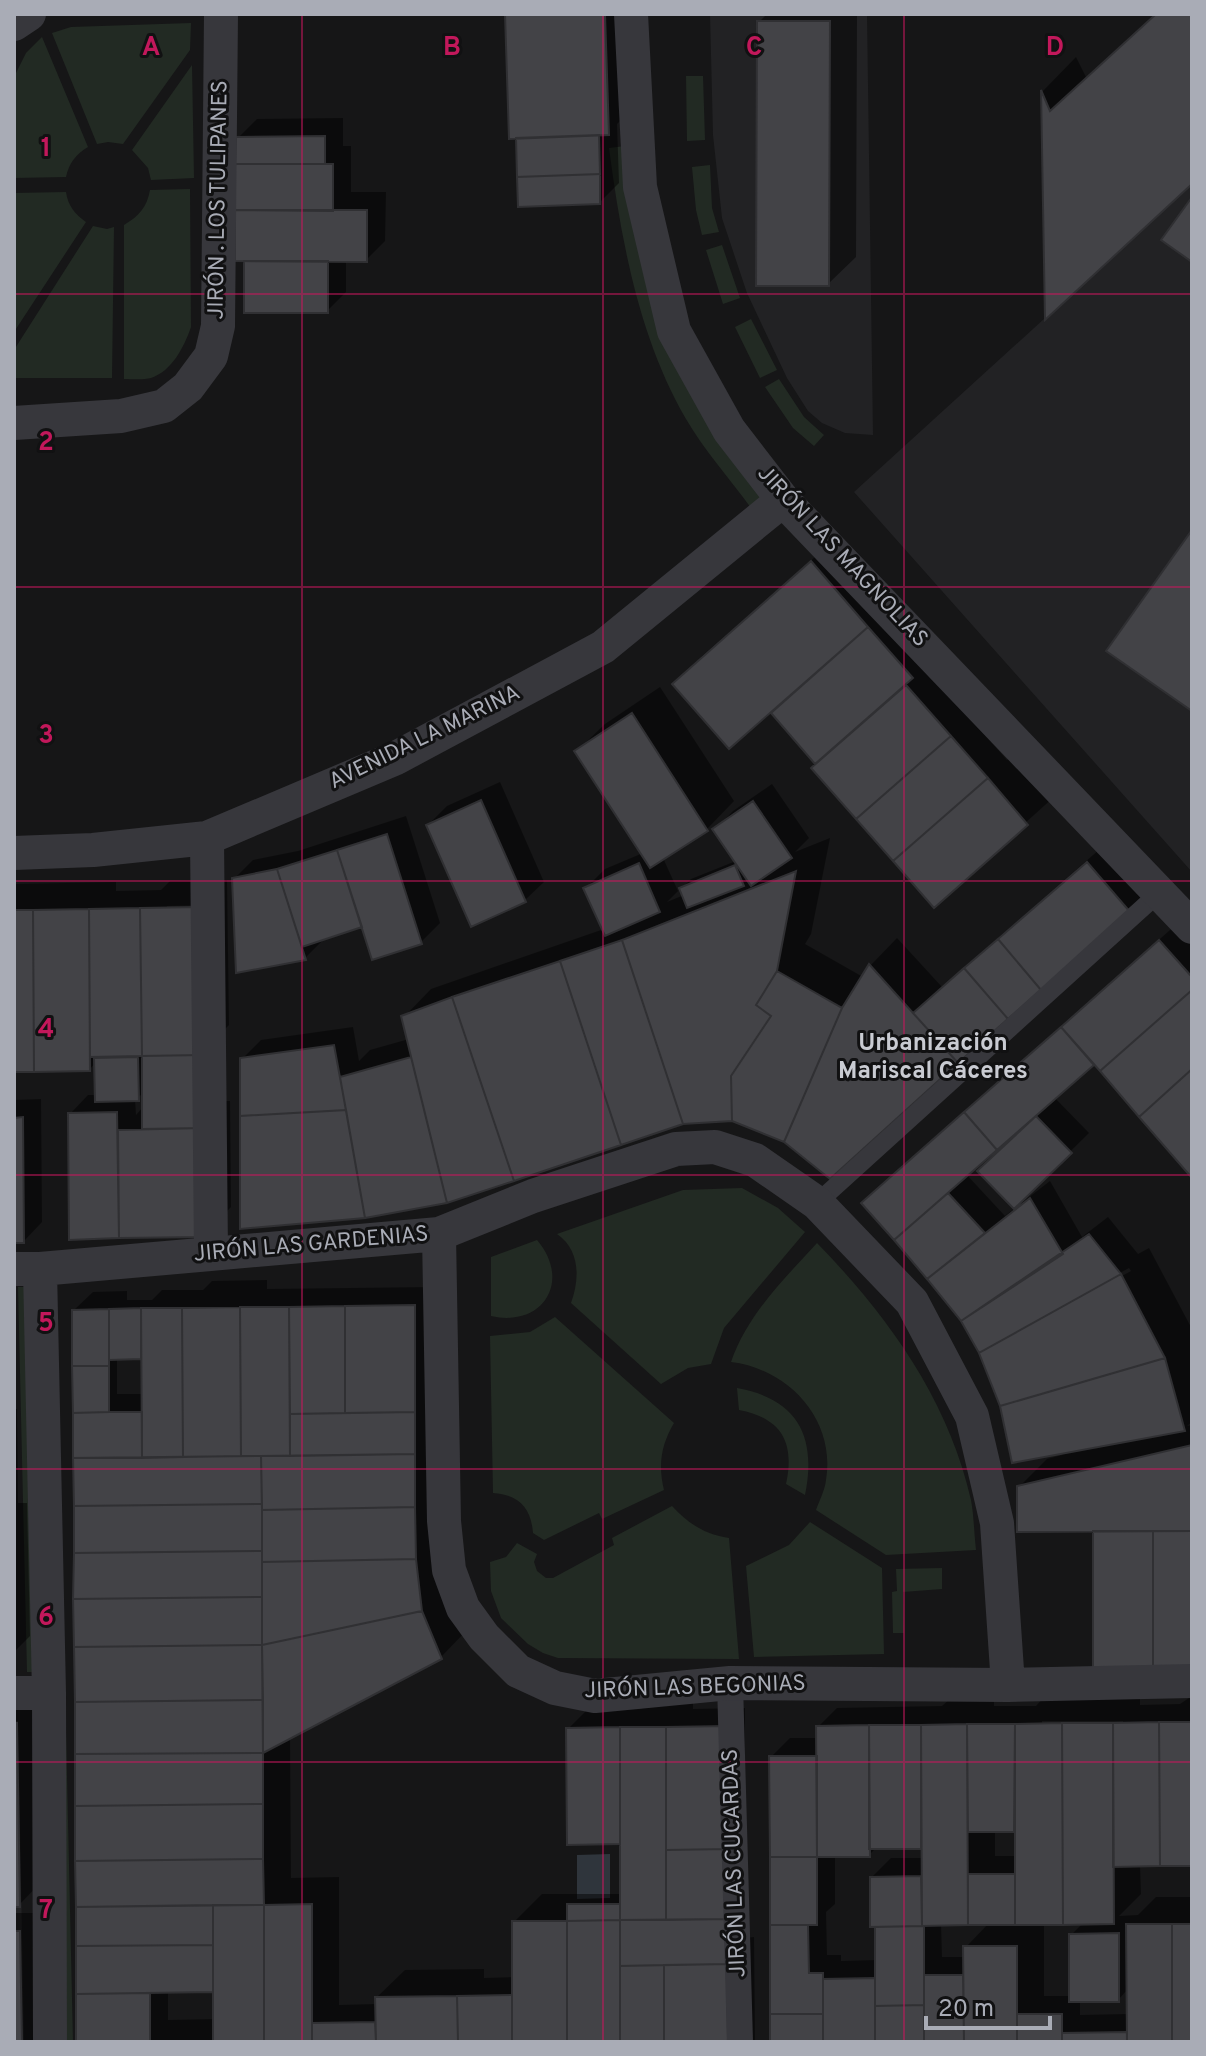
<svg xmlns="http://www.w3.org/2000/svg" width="1206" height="2056" viewBox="0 0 1206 2056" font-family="Overpass,sans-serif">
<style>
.built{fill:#222224}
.green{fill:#222a23}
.water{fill:#2f353c}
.shadow{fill:#0007;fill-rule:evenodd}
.building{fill:#434347;stroke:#303033;stroke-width:2}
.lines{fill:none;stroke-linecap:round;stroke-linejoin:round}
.service{stroke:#37373c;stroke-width:18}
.pedestrian{stroke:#37373c;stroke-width:26}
.minor{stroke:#37373c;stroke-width:34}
.grid{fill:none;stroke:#c2185b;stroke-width:2;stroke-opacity:0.55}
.labels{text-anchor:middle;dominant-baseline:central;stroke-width:6;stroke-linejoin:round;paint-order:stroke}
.street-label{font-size:22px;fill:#a9acb6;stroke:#111112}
.neighbourhood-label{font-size:24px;font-weight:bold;fill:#c9cbd2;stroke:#111112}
.grid-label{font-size:26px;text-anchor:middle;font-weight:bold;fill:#c2185b;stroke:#111112;stroke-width:6;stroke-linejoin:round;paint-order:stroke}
</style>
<rect width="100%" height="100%" fill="#161617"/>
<path class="built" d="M710,14H867L873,435L845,433L822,423L808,411L787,378L747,293L722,218L713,135Z
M1192,184V872L854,492Z
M14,1721H18L24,2042H14Z"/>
<path class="green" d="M191,23L190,50L123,144L108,142L97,144L52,33L71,27Z
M42,37L88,147C76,154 69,163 66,177L14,178V77L26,53Z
M192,65L194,178L151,180L148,168L132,150Z
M686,76H703L705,140L687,141Z
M625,146L632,202L764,499L751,508C730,479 704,450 686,419C639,338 621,240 609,148Z
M710,165L712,208L719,232L702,235L696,210L692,167Z
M190,189L191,327C184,347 172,371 151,378C144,380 132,379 124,379V225C139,216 147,207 150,190Z
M66,192C68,206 75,214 86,222L14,332V193Z
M93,226L107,229L114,227L112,378H14V350Z
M722,245L740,298L723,304L706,250Z
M751,319L777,370L760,378L735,327Z
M779,379L804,417L824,435L814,446L793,428L765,387Z
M742,1188L778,1208L805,1232L724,1328L711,1364L688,1368L661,1384L571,1303C580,1278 580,1250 557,1234L683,1190Z
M537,1240C572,1281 543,1328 491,1316V1257Z
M817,1243C888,1316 948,1399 971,1500C974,1516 974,1533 976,1550L886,1555L816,1510C819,1501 825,1490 826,1480C836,1420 789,1369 731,1362C747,1315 784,1279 817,1243Z
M18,1287H27L36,1672H27Z
M56,1288L73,2042H67Z
M555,1317L674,1423C661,1445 658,1465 664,1490L602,1519L599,1513L544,1540L533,1533C531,1508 519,1495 493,1493L490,1336L530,1332Z
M737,1388C798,1399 817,1437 805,1495L786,1484C795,1443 782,1418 739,1410Z
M672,1506C689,1524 704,1534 729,1538L739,1659L558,1658L543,1653L528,1644L501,1618L491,1591L490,1562L506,1557L517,1543L537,1554L534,1562L537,1571L546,1578H553L614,1545L612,1538Z
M810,1522L882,1568L884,1654L754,1657L746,1566L789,1545Z
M942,1568V1589L903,1592L904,1633H893L892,1592L897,1591L896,1569Z"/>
<path class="water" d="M610,1854V1898L577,1899V1855Z"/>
<path class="shadow" d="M507,14H633L636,105L617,124L619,183L600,202L518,137Z
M767,14H857L856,257L828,284L759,22Z
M1155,14H1192V182L1047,315L1043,91L1076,57L1086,77Z
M343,118V146H351V192H386L385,241L366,260H346V292L327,311L246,259L238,138L257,119Z
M840,535L968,716L1007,760L1017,752L1055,796L934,905L771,710L674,684L702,656Z
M660,687L734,801L707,829L663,858L678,891L667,902L684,895L682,888L691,879L736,861L715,830L733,811L772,784L809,838L795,852L830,838L811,934L805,944L863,977L870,966L897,938L942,987L1116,835L1157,884L1129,911L785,1140L733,1119L683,1122L447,1201L365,1216L242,1059L261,1040L353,1027L359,1061L370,1050L409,1039L404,1017L431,989L604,929L586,888L605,869L643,853L577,751L605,724Z
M500,782L544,882L525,900L428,825L447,806Z
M406,816L440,923L421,942L363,924L324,939L305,958L234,879L253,860L298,851Z
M227,880L229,1025L220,1034L221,1101H230L231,1207L204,1235L71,1238L70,1114L88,1095H97L96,1062L90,1069L14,1070V884L116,882V891L161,890L170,881ZM210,905V909L167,910V906ZM144,1093V1106L136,1115L135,1099Z
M1188,914L1192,919V1174L1094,1062L1054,1097L1089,1133L1022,1199L1024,1201L1050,1181L1082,1237L1108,1217L1138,1254L1149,1248L1192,1329V1422L1187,1426L1192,1425V1670L1095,1529L1019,1487L1047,1459L1062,1455L1061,1452L1002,1405L980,1351L963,1320L863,1203ZM1012,1134L1015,1136V1208L1005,1216L966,1174ZM1129,1268L1131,1271L1010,1338V1333Z
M41,1099L42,1222L24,1241H14V1100Z
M267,1280V1289L433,1287L468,1629L441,1657L290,1736L291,1878L339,1877V2005L377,2004V1997L405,1970L484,1969V1978L514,1977V1922L542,1894H622V1842L568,1729L587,1710L641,1709L649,1701L693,1700V1709L745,1708V1938L754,1937L755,2042H78L74,1310L93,1292L127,1291V1300H152L162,1290H203L212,1281ZM143,1354V1394H117V1358H140ZM215,1987V2019L168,2020V1991Z
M14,1282L16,1388L14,1390Z
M14,1409H17L18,1503H27L30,1636L14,1652Z
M44,1696L46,1877L19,1905H14V1697Z
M1140,1696V1705L1180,1704L1192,1696V1864L1140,1865L1141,1894L1119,1916L1138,1915L1156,1897H1192V2042H772L771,1757L790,1738H819L818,1727L837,1708L942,1706L951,1698L994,1697V1706H1036L1044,1697ZM1042,1721H1123V1725H1042ZM1017,1826V1856H995V1830H1014ZM923,1844V1858H891L872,1877L877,1924V1960L841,1961V1955H827L826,1912L835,1904V1855H869L877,1847H921ZM968,1923H989L966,1947V1957H942L941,1924ZM1044,1923H1083L1071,1935V1996H1044ZM1128,1989V2014L1080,2015V2000H1118Z
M14,1913H38L36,2042H14Z"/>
<path class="building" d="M505,14H605L609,135L509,139Z
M1156,14H1192V184L1045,320L1041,90L1050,111Z
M757,21H830L829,286H756Z
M599,135L600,174L517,177L516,138Z
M325,136V164H235L236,137Z
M235,164H333V211L235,210Z
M600,174V204L518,207L517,177Z
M1192,197V262L1161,240Z
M235,210H367V262L235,261Z
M244,261H328V313H244Z
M1192,530V711L1106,651Z
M811,561L868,627L729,749L672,684Z
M868,627L913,678L815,764L771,713Z
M906,685L951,736L856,819L811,768Z
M632,713L708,831L650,868L574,751Z
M951,736L988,778L893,861L856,819Z
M988,778L1028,825L934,908L893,861Z
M481,800L526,902L471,927L426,825Z
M753,801L792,858L751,886L712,829Z
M387,834L422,944L372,960L337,850Z
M337,850L362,927L302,947L277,869Z
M1087,862L1131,913L1041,990L998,939Z
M639,863L660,912L605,936L583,888Z
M735,865L744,886L687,908L679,888Z
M277,869L306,960L236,973L232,878Z
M796,871L777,971L756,1005L771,1016L731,1076L732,1121L683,1124L622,940Z
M200,907L202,1055L142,1056L140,908Z
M140,908L142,1056L90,1057L89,909Z
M89,909L90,1071L34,1072L33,910Z
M14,910H33L34,1072H14Z
M998,939L1041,990L1008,1019L964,968Z
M622,940L683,1124L621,1145L560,961Z
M1159,940L1192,977V990L1100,1071L1061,1027Z
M560,961L621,1145L514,1181L452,997Z
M869,964L958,1063L830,1179L784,1142L842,1008Z
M964,968L1008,1019L958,1063L913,1013Z
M777,971L842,1008L784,1142L732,1121L731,1076L771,1016L756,1005Z
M1192,990V1069L1139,1117L1100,1071Z
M452,997L514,1181L447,1203L401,1016Z
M1061,1027L1094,1065L997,1150L964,1112Z
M334,1045L346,1110L240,1116V1058Z
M202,1055L203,1128L142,1129V1056Z
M138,1057L139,1101L95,1102L94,1058Z
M411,1057L447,1203L365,1218L340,1077Z
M1192,1069V1178L1139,1117Z
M346,1110L365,1218L240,1229V1116Z
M117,1112L119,1238L69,1240L68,1113Z
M964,1112L997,1150L894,1240L861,1203Z
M1036,1116L1072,1153L1014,1209L977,1171Z
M23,1117L24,1243H14V1118Z
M203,1128L204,1237L119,1238L118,1130Z
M948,1193L985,1233L927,1279L894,1240Z
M1030,1198L1063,1254L961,1321L927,1279Z
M1089,1234L1121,1274L979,1353L961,1321Z
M1121,1274L1165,1358L1000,1406L979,1353Z
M415,1305V1412L345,1413V1306Z
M345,1306V1413L290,1414L289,1307Z
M240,1307H289L290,1456H241Z
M240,1307L241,1456L183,1457L182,1308Z
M141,1308V1359L109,1360V1309Z
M141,1308H182L183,1457L142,1458Z
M109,1309V1366H72V1310Z
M1165,1358L1185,1431L1012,1463L1000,1406Z
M72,1366H109V1412L73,1413Z
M109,1412H142V1458H73V1413Z
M415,1412V1454L290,1456V1414Z
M1192,1445V1531L1017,1532V1486Z
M415,1454V1507L262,1510L261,1456Z
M261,1456L262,1504L74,1506L73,1458Z
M262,1504V1551L74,1553V1506Z
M415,1507L416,1559L262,1562V1510Z
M1093,1531H1153V1673H1093Z
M1153,1531H1192V1672L1153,1673Z
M262,1551V1597L73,1599L74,1553Z
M416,1559L422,1611L262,1645V1562Z
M262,1597V1645L74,1647L73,1599Z
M422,1611L442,1659L263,1753L262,1645Z
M262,1645L263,1700L75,1702L74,1647Z
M263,1700V1753L75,1754V1702Z
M1159,1722L1160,1866L1113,1867V1723Z
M1159,1722H1192V1866H1160Z
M14,1723H17L20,1907H14Z
M1062,1723H1113L1114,1924L1063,1925Z
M1062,1723L1063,1925H1015V1724Z
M967,1724H1015L1014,1832H968Z
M967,1724L968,1925L922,1926L921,1725Z
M869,1725H921V1849H869Z
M869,1725L870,1857H817L816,1726Z
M727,1726V1849L666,1850V1727Z
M620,1727H666V1920H620Z
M620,1727V1844L567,1845L566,1728Z
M263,1753V1804L75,1806V1754Z
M769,1756H817V1857H770Z
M263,1804V1859L75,1861V1806Z
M727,1849V1919L666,1920V1850Z
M770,1857H817V1925H770Z
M263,1859L264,1905L76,1907L75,1861Z
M968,1874H1015V1925H968Z
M921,1876L922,1926L870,1927V1877Z
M312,1904V2042H264V1905Z
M567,1904H620V1920L567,1921Z
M213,1905H264V2042H213Z
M213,1905V1945L76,1946V1907Z
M727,1919V1964L620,1966V1920Z
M620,1920V2042H567V1921Z
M512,1921H567V2042H512Z
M1126,1924H1172V2042H1127Z
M1172,1924H1192V2042H1172Z
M770,1925H808L809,1973H823V2014H770Z
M924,1926V2005L875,2006V1927Z
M14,1931H20L22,2042H14Z
M1119,1933V2002H1069V1934Z
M213,1945V1992L76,1994V1946Z
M963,1946H1017V2042H964Z
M727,1964L728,2042H664V1965Z
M664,1965V2042H620V1966Z
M924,1975H963L964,2042H924Z
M875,1978V2042H823V1979Z
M150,1993V2042H76V1994Z
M512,1995V2042H458L457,1996Z
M457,1996L458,2042H376L375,1997Z
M924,2005V2042H875V2006Z
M770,2014H823V2042H770Z
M1017,2014H1062V2042H1017Z
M375,2022L376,2042H312V2023Z
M1127,2032V2042H1062V2033Z"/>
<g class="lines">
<path class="service" d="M817,1203L1160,892"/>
<path class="pedestrian" d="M730,1683L740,2042"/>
<path class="minor" d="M631,14L640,187L674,331L729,430L783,500L1192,927
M14,24L29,14
M14,423L121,416L164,406L188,387L211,356L218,326L221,14
M207,838L211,1253
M14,853L93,850L207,838L396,758L603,647L783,500
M439,1234L444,1521L449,1570L463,1608L484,1637L518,1671L555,1688L595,1696L730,1683L1008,1685L1192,1681
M14,1269H40L439,1234L533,1196L676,1149L715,1147L755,1160L817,1203L912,1302L972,1416L997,1523L1008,1685
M40,1269L49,1693L50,2042
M14,1693H49"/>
</g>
<path class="grid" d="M302,14V2042M603,14V2042M904,14V2042M14,294H1192M14,587H1192M14,881H1192M14,1175H1192M14,1469H1192M14,1762H1192"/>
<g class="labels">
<g class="street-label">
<text transform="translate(219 200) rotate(-89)">JIRÓN . LOS TULIPANES</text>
<text transform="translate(842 557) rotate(47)">JIRÓN LAS MAGNOLIAS</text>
<text transform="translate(425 738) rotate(-26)">AVENIDA LA MARINA</text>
<text transform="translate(311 1245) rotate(-5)">JIRÓN LAS GARDENIAS</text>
<text transform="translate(695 1688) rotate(-2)">JIRÓN LAS BEGONIAS</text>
<text transform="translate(735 1863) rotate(-92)">JIRÓN LAS CUCARDAS</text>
</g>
<g class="neighbourhood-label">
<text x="933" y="1044">Urbanización<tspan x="933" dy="28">Mariscal Cáceres</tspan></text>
</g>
</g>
<g class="grid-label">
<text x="151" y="55">A</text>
<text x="452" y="55">B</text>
<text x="754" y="55">C</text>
<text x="1055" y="55">D</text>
<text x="46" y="156">1</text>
<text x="46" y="450">2</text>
<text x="46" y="743">3</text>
<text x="46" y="1037">4</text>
<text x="46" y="1331">5</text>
<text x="46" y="1625">6</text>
<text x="46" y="1918">7</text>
</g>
<rect width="1206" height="2056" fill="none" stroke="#a9acb6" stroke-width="32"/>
<path d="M926 2016v12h124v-12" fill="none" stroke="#a9acb6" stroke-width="4"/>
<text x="938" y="2016" font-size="24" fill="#a9acb6" stroke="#111112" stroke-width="6" paint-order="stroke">20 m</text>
</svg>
